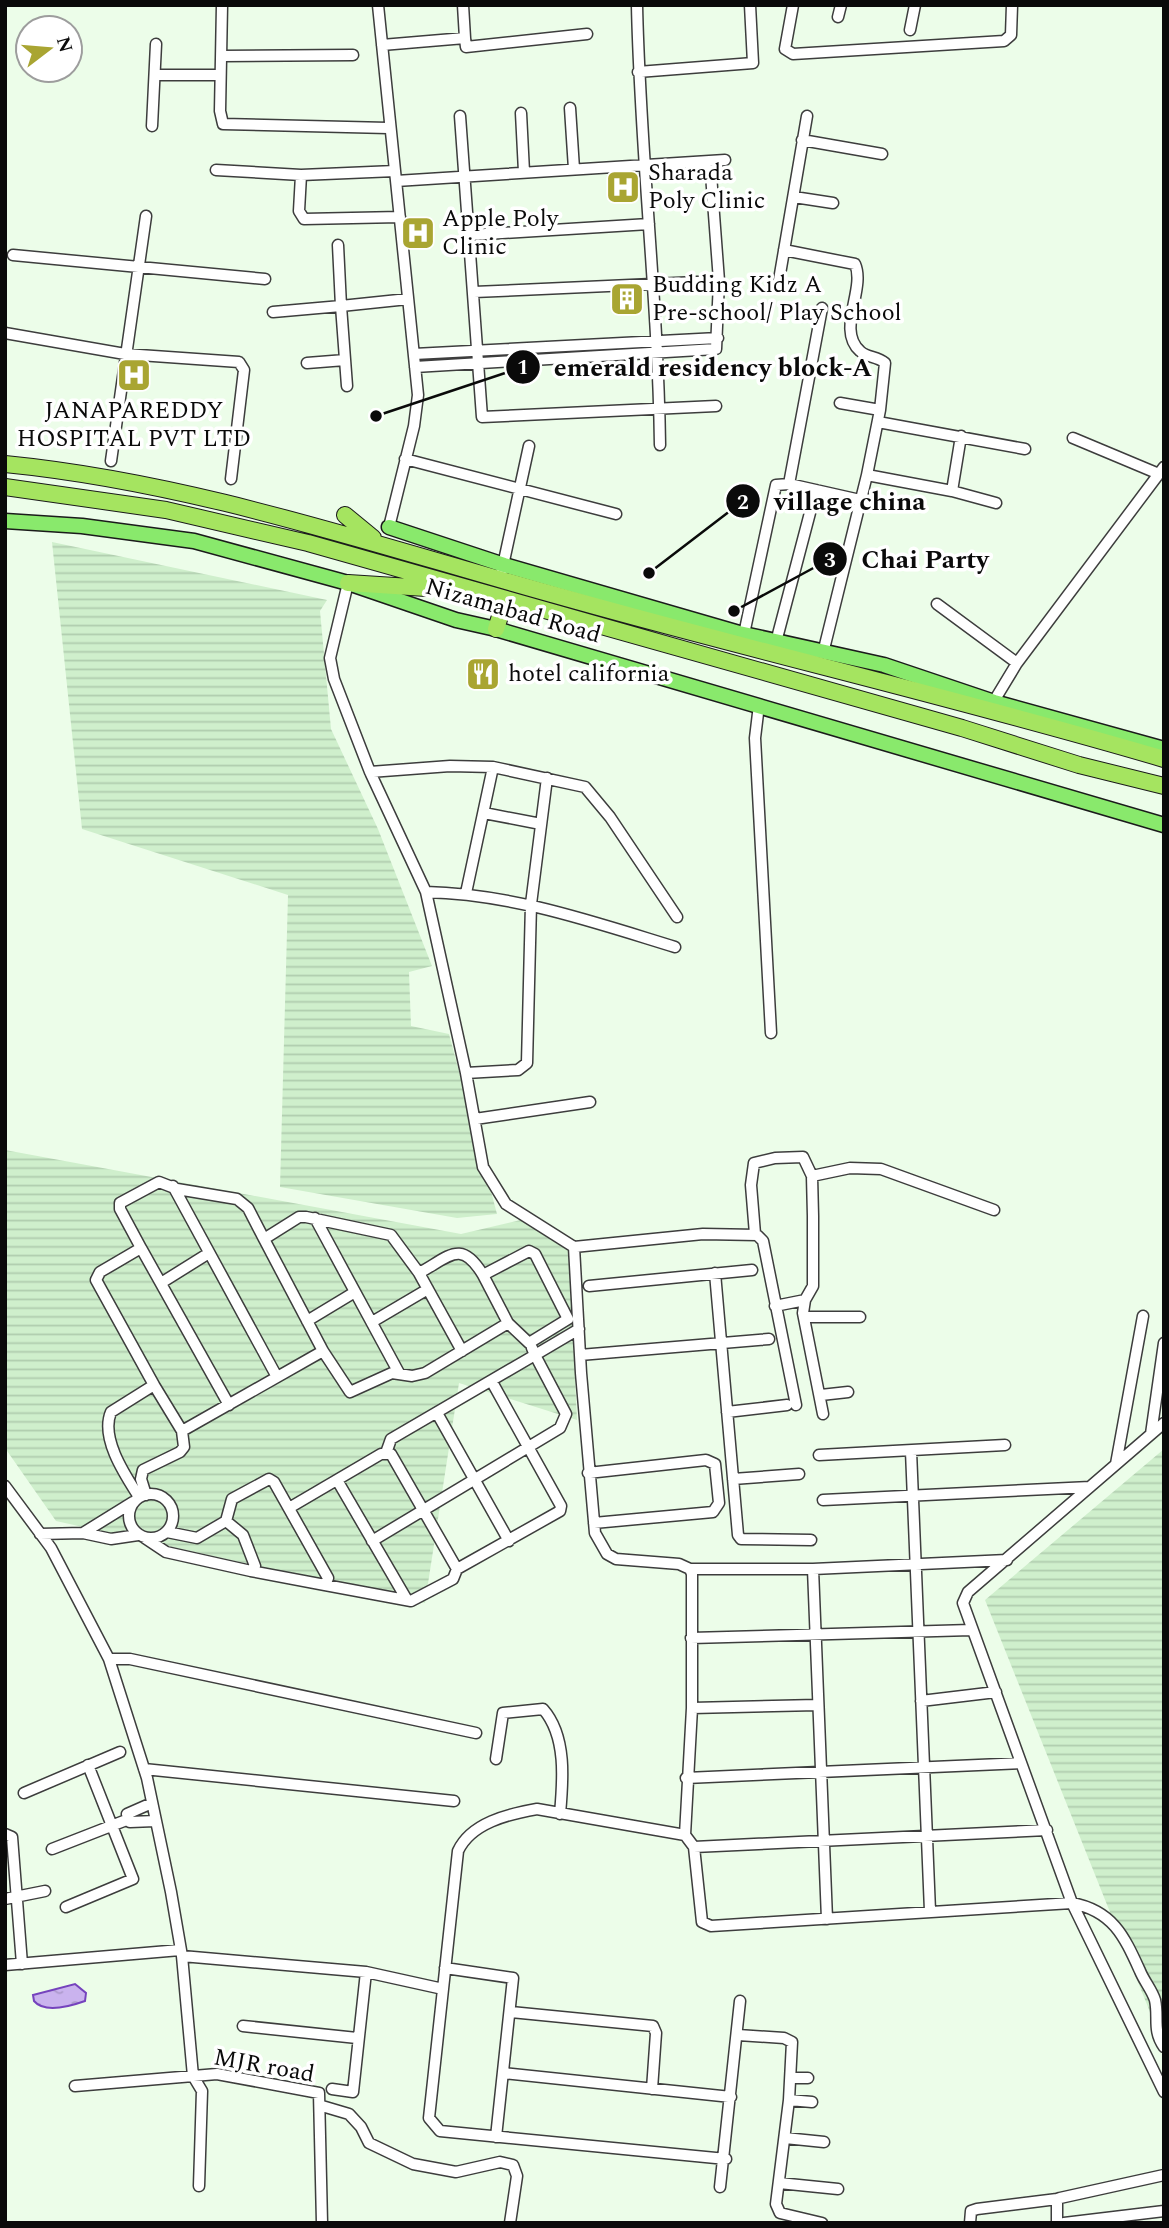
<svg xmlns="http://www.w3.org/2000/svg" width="1169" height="2228" viewBox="0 0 1169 2228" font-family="Spectral,serif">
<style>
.farmland{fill:url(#farmland-rules)}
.water{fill:url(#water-ripples);stroke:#7543bd;stroke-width:2}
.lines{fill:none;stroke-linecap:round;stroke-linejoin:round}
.minor-casing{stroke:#3d3d3d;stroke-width:13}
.major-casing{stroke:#1b1b1b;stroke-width:17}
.highway-casing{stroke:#1b1b1b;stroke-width:18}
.minor{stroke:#fff;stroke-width:10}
.major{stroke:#89e96c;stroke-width:14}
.highway{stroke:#a5e460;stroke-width:16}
.labels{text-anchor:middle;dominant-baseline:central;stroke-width:7;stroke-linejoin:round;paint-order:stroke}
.poi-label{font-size:24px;fill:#0a0a0a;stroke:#fff;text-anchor:start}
.street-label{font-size:24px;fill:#0a0a0a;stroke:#fff}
.leader{fill:none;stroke:#0a0a0a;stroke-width:2.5}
.callout-dot{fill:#0a0a0a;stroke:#fff;stroke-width:2.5}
.mark-label{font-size:21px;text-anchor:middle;font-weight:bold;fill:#fff}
.callout-label{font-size:26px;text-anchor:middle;font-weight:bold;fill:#0a0a0a;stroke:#fff;stroke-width:7;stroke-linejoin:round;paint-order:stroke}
</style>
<defs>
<pattern id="farmland-rules" width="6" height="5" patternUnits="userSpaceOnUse" patternTransform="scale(1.75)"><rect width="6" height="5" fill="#cfefcc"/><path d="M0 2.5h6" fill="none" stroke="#b0ccae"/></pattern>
<pattern id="water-ripples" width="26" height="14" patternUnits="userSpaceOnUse" patternTransform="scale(1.75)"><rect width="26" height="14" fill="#cab3ee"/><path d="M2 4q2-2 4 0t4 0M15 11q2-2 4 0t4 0" fill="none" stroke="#ac99cb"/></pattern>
</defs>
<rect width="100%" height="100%" fill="#ecfde9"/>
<path class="farmland" d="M52,542L327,600L320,611L331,729L378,829L432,966L409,972L411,1026L449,1034L497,1214L457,1218L280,1187L288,895L82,829Z
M5,1150L461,1234L529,1218L569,1250L577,1420L459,1383L425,1603L56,1521L5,1448Z
M1164,1449V2047L985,1600Z"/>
<path class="water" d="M75,1984L86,1993L85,2001C71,2006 45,2014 34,2001L33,1995Z"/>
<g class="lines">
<g class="minor-casing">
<path id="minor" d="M222,5L220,111L223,124L388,128
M378,5L418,395L414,426L389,527
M463,5L465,38
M637,5C640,152 658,298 660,445
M793,5L785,49L793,54L1004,41L1011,35L1012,5
M838,17L841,5
M910,30L915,5
M382,45L465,38L466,47L587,34
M222,56L353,55
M638,72L753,63L750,5
M155,75H220
M570,108L574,169
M521,113L524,172
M460,116L482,417L716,406
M152,126L156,44
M802,140L882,154
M216,170L301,175L395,171
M301,175L299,211L304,219L400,217
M396,181L725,160
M794,197L833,203
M470,235L649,224
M784,250L855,264C866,289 836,330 860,351C867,358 877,356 885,363L880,410L867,475L824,649
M13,255L265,279
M779,280L807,116
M474,292L719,281
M273,312L341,306L338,245
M5,333L125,354L239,362L244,370L231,479
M414,354L718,338
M307,363L345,360
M415,367L716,349L719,281L710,161
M347,386L341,306L408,299
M840,403L880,410
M878,422L1025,449
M1073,438L1159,474
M405,459L616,514
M111,461L146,216
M867,475L952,491L996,503
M789,484L822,308
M952,491L961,436
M502,570L529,446
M348,583L330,658L334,679L370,772L426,892L466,1073L483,1167L506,1204L574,1247L581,1373L595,1533L607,1554L616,1559L679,1564L690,1569L692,1574V1708L685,1835L694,1847L702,1922L711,1926L1072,1903C1113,1911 1124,1936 1140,1971C1144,1981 1152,1990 1155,2000C1159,2018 1152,2030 1164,2047
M937,604L1017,663
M744,634L776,485L789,484L860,500
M776,642L816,490
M759,705L755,738L771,1033
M991,706L1017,663L1164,467
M370,772L450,766L493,767L585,787L610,817L677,917
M484,813L541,824
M426,892C513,894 593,922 675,947
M466,893L493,767
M466,1073L518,1070L527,1063L531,904L547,778
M475,1119L590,1102
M812,1176L850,1168L881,1169L994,1210
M173,1186L277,1377
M315,1218L399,1373
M755,1234L751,1185L754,1163L775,1158L803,1157L812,1176L813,1216V1286L805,1300L803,1313L823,1414
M574,1247L703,1234L757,1235L763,1241L796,1405
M141,1248L229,1405
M419,1273L462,1351
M715,1273L738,1535L741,1539L811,1540
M483,1275L508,1323
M161,1283L209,1253
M589,1286L752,1270
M775,1306L805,1300
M805,1317H860
M307,1321L355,1292
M372,1322L428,1289
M532,1348L535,1355L579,1329
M580,1355L769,1339
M154,1385L182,1431
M821,1395L848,1392
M727,1412L787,1405
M437,1413L509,1541
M1164,1423L968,1592L963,1603L1072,1903L1164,2092
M1151,1434L1164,1343
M911,1451L930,1911
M819,1455L1005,1445
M1116,1464L1143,1316
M588,1473L706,1460L715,1464L719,1503L713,1512L594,1523
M733,1479L799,1474
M337,1480L407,1600
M5,1486L51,1548L109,1659L147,1778L171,1892L182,1956L193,2076L202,2091L199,2186
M129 1516a22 22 0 1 1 44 0a22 22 0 1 1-44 0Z
M146,1495L141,1479L143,1470L180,1452L184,1447L182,1431L323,1351
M139,1497C125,1475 100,1438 111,1412L154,1385L96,1280L100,1272L141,1248L120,1209V1203L159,1182L177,1189L237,1199L248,1208L264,1239L299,1217H306L391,1235L419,1273C449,1257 461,1238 483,1275L529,1251L535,1254L568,1319L529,1343L508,1323L425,1373L412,1376L392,1373L350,1392L323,1351L264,1239
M823,1500L1090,1487
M289,1508L381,1454H391L457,1569L453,1579L411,1601L325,1585
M226,1521L232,1499L269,1479L274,1482L328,1578L325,1585L251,1571
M83,1533L133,1502
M40,1534L83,1533L111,1539L138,1535
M145,1538L166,1552L251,1571L255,1566L243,1535L226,1521L197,1538L167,1532
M372,1541L560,1428L566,1414L535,1355L391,1439L386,1453
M457,1569L560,1511L561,1506L492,1382
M690,1569H813L1007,1560
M813,1569L827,1919
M691,1638L971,1630
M109,1659H130L476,1733
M921,1701L996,1692
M692,1708L817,1705
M496,1759L503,1713L543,1709C567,1736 563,1781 560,1814
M144,1769L454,1801
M686,1778L1021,1763
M24,1793L120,1752
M152,1803L127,1814L130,1822L155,1821
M5,1834L12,1837L22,1964
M685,1835L537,1809C508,1814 471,1823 458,1851L429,2118L440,2131L726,2159
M694,1847L1047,1830
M52,1849L129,1819
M5,1899L45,1891
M66,1907L133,1879L88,1765
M182,1956L366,1972L443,1989
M5,1965L180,1950
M445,1968L513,1978L496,2137
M511,2012L653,2026L656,2033L652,2089
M243,2026L357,2038
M738,2035L784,2038L792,2042L789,2100L776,2204L780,2213L822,2223
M504,2073L731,2097
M791,2078H808
M75,2086L217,2074L319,2093L322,2223
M332,2089L353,2092L366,1972
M789,2100L812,2102
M322,2106L349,2114L361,2127L369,2143L413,2164L456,2172L500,2162L513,2165L517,2176L510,2223
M785,2138L824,2142
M779,2183L838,2189
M720,2187L740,2001
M970,2223L971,2211L977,2209L1057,2199
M1057,2223V2199L1060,2198L1164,2175
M1064,2223L1164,2211"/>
</g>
<g class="major-casing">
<path id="major" d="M5,521L82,526L194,541L348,583L456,620L496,629L1164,825
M389,527L504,565L739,633L884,665L994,702L1164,749"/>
</g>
<g class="highway-casing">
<path id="highway" d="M5,464C198,483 380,547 566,598C765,654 965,700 1164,759
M5,487L166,510L308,543L962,728L1079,765L1164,786
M345,515L373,538
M348,583L426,588L447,583
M496,629L505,600"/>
</g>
<use href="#minor" class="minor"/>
<use href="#major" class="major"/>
<use href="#highway" class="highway"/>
</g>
<defs>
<g id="hospital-square" transform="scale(1.75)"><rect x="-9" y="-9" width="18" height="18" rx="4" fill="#a9a532" stroke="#fff"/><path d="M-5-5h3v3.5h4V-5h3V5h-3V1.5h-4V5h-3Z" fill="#fff"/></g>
<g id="building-square" transform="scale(1.75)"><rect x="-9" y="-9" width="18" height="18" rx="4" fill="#a9a532" stroke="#fff"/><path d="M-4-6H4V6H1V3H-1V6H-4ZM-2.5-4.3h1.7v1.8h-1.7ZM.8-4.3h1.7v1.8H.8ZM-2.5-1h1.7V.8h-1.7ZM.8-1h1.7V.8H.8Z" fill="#fff"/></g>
<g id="restaurant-square" transform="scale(1.75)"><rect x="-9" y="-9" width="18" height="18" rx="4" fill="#a9a532" stroke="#fff"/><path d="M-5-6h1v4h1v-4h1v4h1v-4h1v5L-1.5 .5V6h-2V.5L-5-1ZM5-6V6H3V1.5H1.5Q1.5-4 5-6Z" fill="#fff"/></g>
</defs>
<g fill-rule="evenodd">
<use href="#hospital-square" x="623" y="187"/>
<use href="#hospital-square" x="418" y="233"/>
<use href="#building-square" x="627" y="299"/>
<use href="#hospital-square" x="134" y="375"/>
<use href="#restaurant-square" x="483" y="674"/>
</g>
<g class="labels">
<g class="poi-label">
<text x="648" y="173">Sharada<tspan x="648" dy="28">Poly Clinic</tspan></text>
<text x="442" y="219">Apple Poly<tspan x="442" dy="28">Clinic</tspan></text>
<text x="652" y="285">Budding Kidz A<tspan x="652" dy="28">Pre-school/ Play School</tspan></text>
<text x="134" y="411" text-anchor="middle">JANAPAREDDY<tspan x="134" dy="28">HOSPITAL PVT LTD</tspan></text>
<text x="508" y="674">hotel california</text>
</g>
<g class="street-label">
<text transform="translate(513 611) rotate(16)">Nizamabad Road</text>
<text transform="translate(264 2066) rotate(10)">MJR road</text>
</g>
</g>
<path class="leader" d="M376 416L523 367M649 573L743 501M734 611L830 559"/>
<g class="callout-dot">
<circle cx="376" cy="416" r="7"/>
<circle cx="649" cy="573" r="7"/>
<circle cx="734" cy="611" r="7"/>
<circle cx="523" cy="367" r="18"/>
<circle cx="743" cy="501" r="18"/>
<circle cx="830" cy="559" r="18"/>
</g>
<g class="mark-label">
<text x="523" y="374">1</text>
<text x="743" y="509">2</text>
<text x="830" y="567">3</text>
</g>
<g class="callout-label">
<text x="713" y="376">emerald residency block-A</text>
<text x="850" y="510">village china</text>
<text x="925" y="568">Chai Party</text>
</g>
<rect width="1169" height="2228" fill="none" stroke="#0a0a0a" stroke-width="14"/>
<g transform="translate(49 49) rotate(74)"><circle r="33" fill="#ffffff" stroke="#9d9d9d" stroke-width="2"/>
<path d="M0-5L12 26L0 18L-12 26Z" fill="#a9a532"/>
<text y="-10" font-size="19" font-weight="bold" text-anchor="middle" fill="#0a0a0a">N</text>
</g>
</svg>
